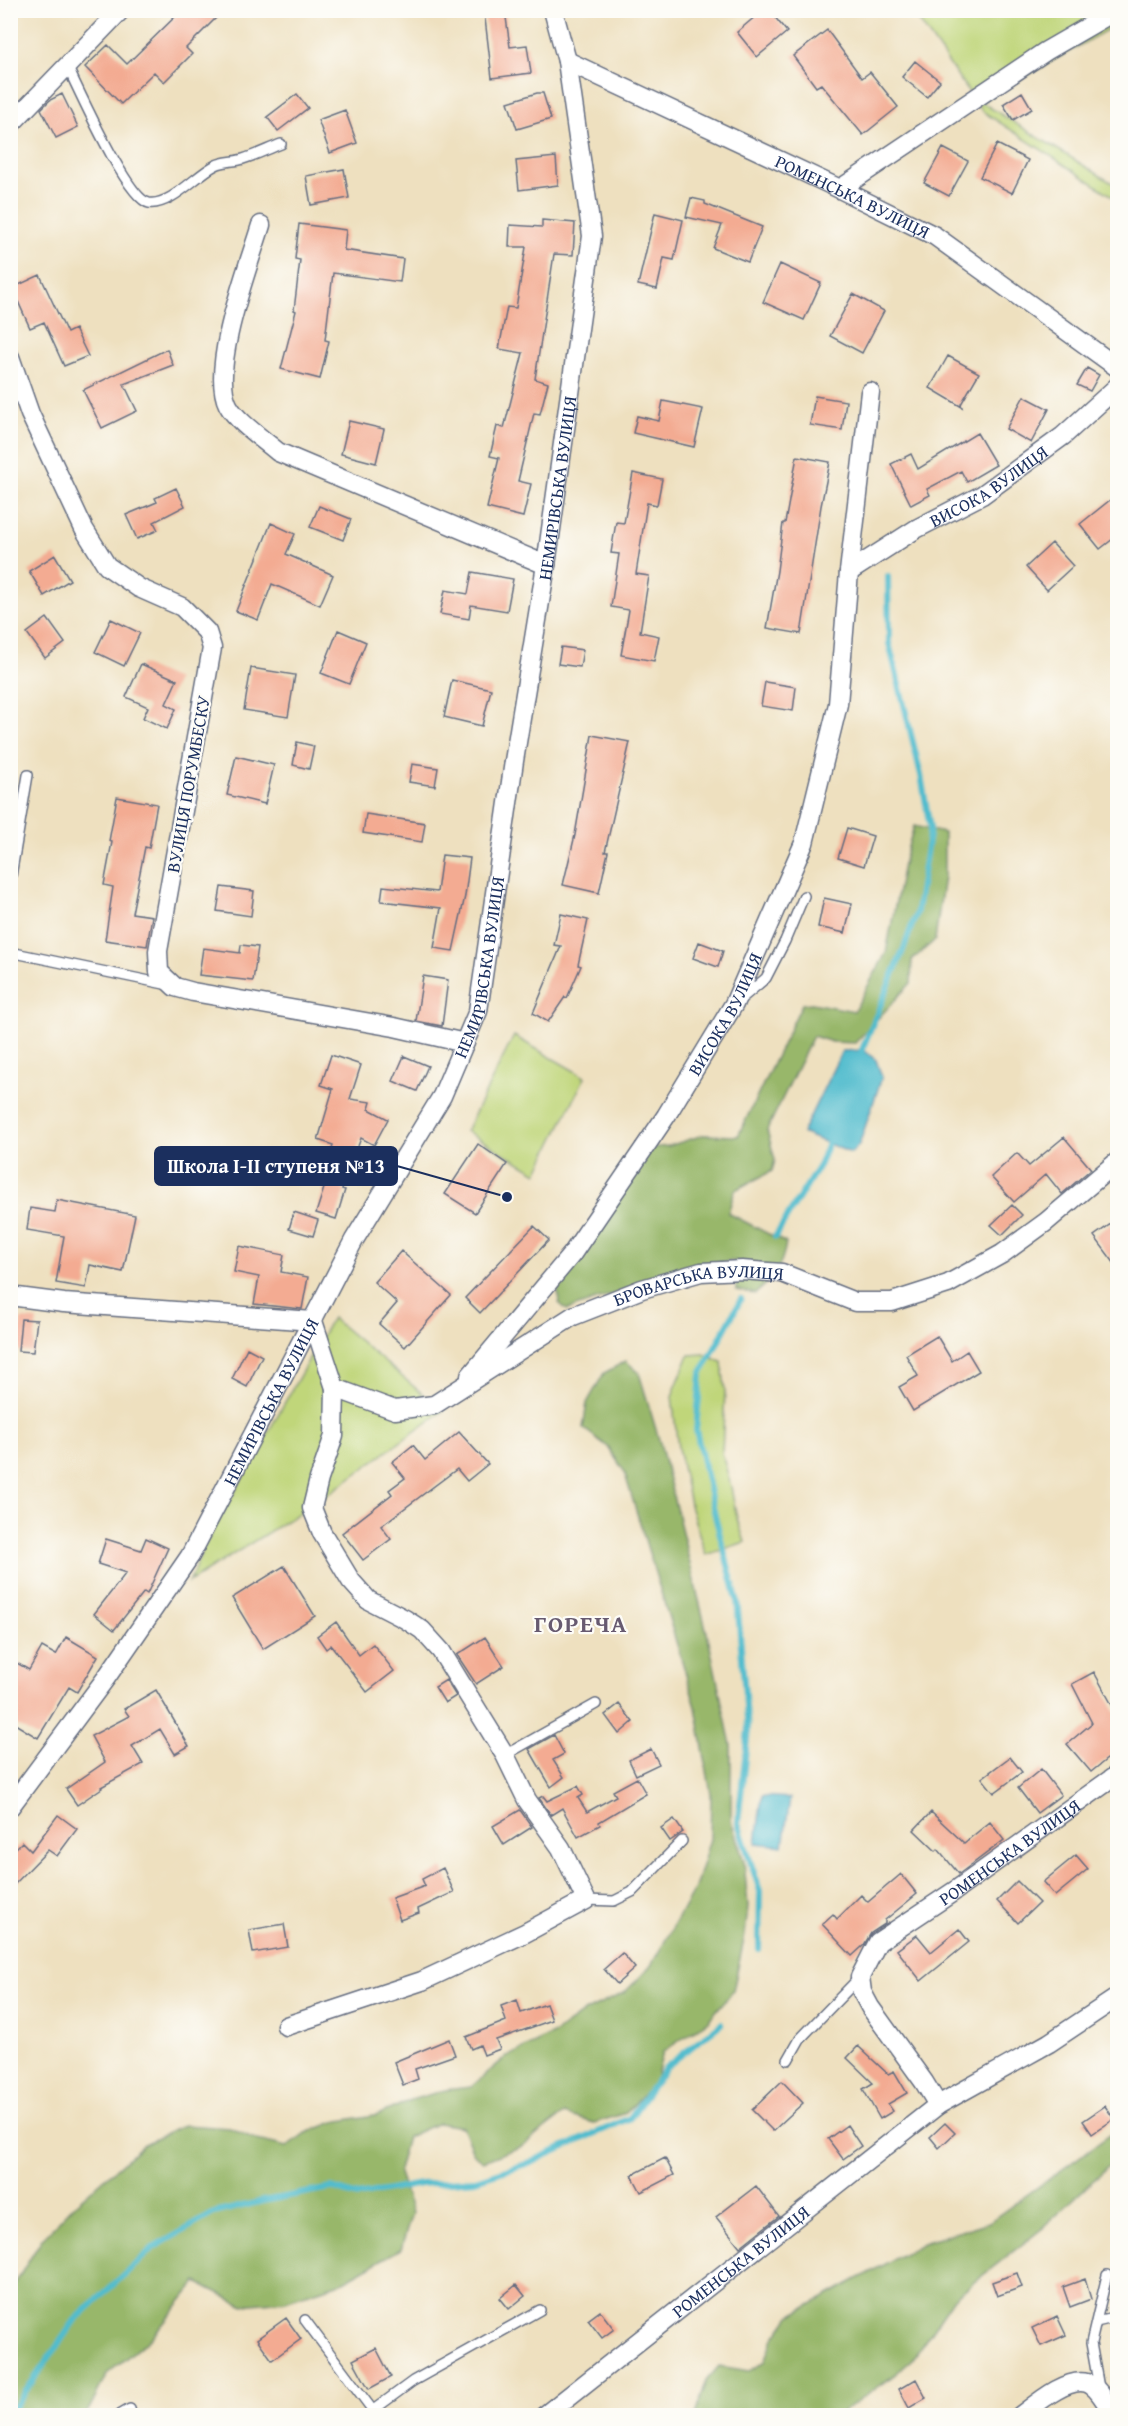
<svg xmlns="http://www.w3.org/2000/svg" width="1128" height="2426" viewBox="0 0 1128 2426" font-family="'Gentium Book Plus',serif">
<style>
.green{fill:#c0d67a;stroke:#6e826c;stroke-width:1.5}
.forest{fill:#98b76a;stroke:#5a7364;stroke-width:1.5}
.water{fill:#51bccd;stroke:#367696;stroke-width:1.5}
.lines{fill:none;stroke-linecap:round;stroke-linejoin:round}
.stream{stroke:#51bccd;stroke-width:6}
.building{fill:#f3ab92}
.service-casing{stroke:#656d80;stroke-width:12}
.minor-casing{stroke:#656d80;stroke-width:21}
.service{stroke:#fff;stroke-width:9}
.minor{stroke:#fff;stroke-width:18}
.labels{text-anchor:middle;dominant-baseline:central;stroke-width:4.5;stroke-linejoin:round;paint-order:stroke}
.street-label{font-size:18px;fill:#1b2f5e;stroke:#fdfcf7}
.district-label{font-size:24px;font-weight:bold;letter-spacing:1.5px;fill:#675a70;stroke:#fdfcf7}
.leader{fill:none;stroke:#1b2f5e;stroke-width:2}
.callout-dot{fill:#1b2f5e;stroke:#fdfcf7;stroke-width:2}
.callout{fill:#1b2f5e;stroke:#1b2f5e;stroke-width:2}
.callout-label{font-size:20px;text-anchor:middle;font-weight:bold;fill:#fff}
</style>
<rect width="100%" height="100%" fill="#fdfcf7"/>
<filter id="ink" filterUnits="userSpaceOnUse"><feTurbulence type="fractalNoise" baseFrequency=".0167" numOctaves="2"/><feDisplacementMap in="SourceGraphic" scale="12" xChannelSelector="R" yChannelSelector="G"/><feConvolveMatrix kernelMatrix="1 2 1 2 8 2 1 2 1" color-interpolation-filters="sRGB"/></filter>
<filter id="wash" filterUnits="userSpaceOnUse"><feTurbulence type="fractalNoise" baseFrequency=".008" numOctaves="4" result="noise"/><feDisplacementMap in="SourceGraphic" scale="24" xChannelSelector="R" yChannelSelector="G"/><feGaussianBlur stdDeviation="1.35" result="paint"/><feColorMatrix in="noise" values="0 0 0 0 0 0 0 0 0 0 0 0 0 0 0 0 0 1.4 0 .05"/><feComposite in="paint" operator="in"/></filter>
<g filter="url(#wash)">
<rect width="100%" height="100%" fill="#eee0bf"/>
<path class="green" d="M912,11H1117V24L981,102L1117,186V199L982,111Z
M514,1036L585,1077L537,1173L466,1131Z
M332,1318L443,1411L320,1500L189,1582L204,1547Z
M704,1354L722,1362L725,1391L722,1453L731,1487L737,1519L745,1542L706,1555L691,1509L678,1448L672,1396L689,1355Z"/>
<path class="forest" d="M914,826L944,833V876L935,940L912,960L911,983L855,1043L832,1042L813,1036L767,1130L775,1160L772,1171L735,1190L728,1213L786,1243C782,1267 774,1278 755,1294L736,1290L735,1261L702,1264L567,1310L559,1303L557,1285L649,1148L669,1146L703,1135L738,1136L802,1004L812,1003L854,1011L886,953L903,864Z
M626,1361L639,1373L660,1443L708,1637L731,1745V1821L744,1862L748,1906L745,1935L733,1991L708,2021L663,2052L655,2082L626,2113L594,2123L564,2114L522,2146L484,2161L474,2154L462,2127L438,2123L407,2137L398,2170L412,2213L401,2249L340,2283L285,2301L242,2305L197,2282L154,2335L107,2374L86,2415H11V2290L42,2239L75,2204L143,2145L184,2125L230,2128L257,2140L287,2147L304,2134L334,2122L380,2114L411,2100L445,2090L471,2087L505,2058L555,2033L586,2011L624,1993L650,1967L695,1888L710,1839L711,1794L696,1707L624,1471L608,1447L583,1428L587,1403L604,1373Z
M1117,2130V2158L1043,2228L954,2298L912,2360L893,2376L837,2415H695L707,2380L719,2366L750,2371L765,2361L773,2340L790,2316L923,2243L989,2222Z"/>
<path class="water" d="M863,1050L876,1060L882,1077L859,1145L851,1153L802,1133L842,1051Z
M762,1796L790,1798L783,1846L756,1843Z"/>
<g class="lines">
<path class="stream" d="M859,1057L904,948L917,911L930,828L921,775L889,643L888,576
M775,1237L820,1164L830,1137
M741,1299L701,1374L696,1430L716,1520L737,1599L748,1730L738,1823L760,1891L759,1949
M10,2414L75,2320L153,2248L214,2213L263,2201L331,2188L358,2196L421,2184L475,2180L526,2164L630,2118L666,2067L721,2024"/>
</g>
<g id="blocks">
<path class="building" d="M182,10H224L186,48L192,54L164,82L154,72L121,104L85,67L108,45L127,64Z
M484,10H505L510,47L527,45L531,73L492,78Z
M763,10H769L787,32L757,57L737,32Z
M827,30L862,78L870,72L898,107L863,135L821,84L816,87L793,56Z
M915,61L940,81L927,97L902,77Z
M1022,92L1032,109L1013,120L1003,104Z
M537,93H543L551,119L517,129L508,102Z
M62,94L78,127L56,138L41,109L50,100Z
M297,94L308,108L278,131L267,117Z
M345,110L357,143L330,153L318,120Z
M997,144L1028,160L1012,193L980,177Z
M943,148L968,161L949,196L924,183Z
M556,157L558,185L519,190L516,161Z
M344,169L349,198L311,205L306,176Z
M691,198L705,201V204L762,227L748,262L713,248L722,225L686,217Z
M655,213L683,220L674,260L664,258L657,289L638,285Z
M542,220L575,223L573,255L554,254L535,379L548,383L540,414L534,413L518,481L531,484L523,517L487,508L499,458L490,456L497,426L504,428L523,353L499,349L507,307L516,308L526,247H509L510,225L542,227Z
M299,224L346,230L344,250L403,259L400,282L333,273L325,340L329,341L320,379L281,369L296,311L294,310L300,260L295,259Z
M780,264L821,283L804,320L763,302Z
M40,275L67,333L75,329L88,356L64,366L44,322L30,328L12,288Z
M853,294L884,311L862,353L830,336Z
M167,349L173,365L124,384L137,411L102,428L83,390Z
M948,356L979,373L961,404L962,407L930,388Z
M1087,368L1099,375L1090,391L1077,385Z
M815,396L846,401L842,430L810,425Z
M1024,396L1049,409L1031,443L1006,429Z
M663,401L703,409L694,447L633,433L637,416L659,421Z
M349,421L384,429L376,463L341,454Z
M977,433L996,465L967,482L961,471L927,489L930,495L911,505L891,464L911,454L918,469Z
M797,456L830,462L821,506L801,634L767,628L777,571L783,523H785Z
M633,473L662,479L657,505L647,503L636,574L649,576L640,632L659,636L654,661L621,655L629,610L611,607L619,554L611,553L616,522L624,523Z
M176,488L185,506L154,522L158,530L137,539L126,515L157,502L155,498Z
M1110,500L1118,509V535L1100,549L1080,524Z
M319,506L351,519L343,540L310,527Z
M271,523L295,534L286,554L333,575L320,605L272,584L258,620L236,611Z
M1052,543L1073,566L1047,590L1026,567Z
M55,555L70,580L44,596L29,571Z
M472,572L513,579L507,611L471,605L469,619L440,614L445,590L468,594Z
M47,618L65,643L45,658L27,633Z
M111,619L140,633L124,666L95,652Z
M338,630L366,642L349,684L321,673Z
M561,647L583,650L580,667L558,664Z
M141,664L177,680L166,704L176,709L167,729L143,718L148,707L126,697Z
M251,668L295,675L288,717L244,710Z
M452,680L491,689L482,726L444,717Z
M765,682L796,687L793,711L761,706Z
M592,735L630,742L605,852H608L599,893L563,885L575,835Z
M297,742L314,746L309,769L293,765Z
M236,756L274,765L265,804L227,795Z
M412,764L438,768L435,786L409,782Z
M117,797L157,804L149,848L145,847L132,913L152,916L147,946L105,940L113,887L104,885L112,842L109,841Z
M366,814L425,823L422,842L363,833Z
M847,828L873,836L864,866L838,858Z
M442,855L470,858L465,896L453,951L434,948L441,908L381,901L383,886L437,892Z
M221,887L254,891L251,916L217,911Z
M824,898L852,904L845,933L818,927Z
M561,914L588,920L578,965L581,966L567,998L565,997L548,1022L533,1013L561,946L554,945Z
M699,942L723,951L718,967L693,958Z
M241,945L258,947L253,981L199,975L203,948L240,953Z
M423,976L448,980L442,1026L416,1021Z
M331,1055L361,1065L350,1099L371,1102L369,1109L388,1119L374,1145L361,1138L342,1189L345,1190L336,1219L316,1213L333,1160L329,1159L333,1145L318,1140L333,1089L321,1085Z
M404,1056L428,1066L417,1091L393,1081Z
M1064,1137L1091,1169L1062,1194L1046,1174L1014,1202L991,1177L1017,1153L1029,1166Z
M478,1144L507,1164L475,1213L445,1194Z
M57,1200L135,1215L123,1272L90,1265L86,1288L56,1283L64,1236L27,1230L30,1208L55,1212Z
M1012,1205L1022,1215L1002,1235L991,1225Z
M294,1212L318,1220L313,1236L289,1229Z
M1118,1219V1268L1094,1236Z
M534,1226L549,1240L480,1313L465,1298Z
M239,1246L284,1255L281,1272L308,1277L302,1309L254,1304L259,1277L234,1272Z
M401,1251L451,1295L405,1347L379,1324L397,1303L374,1282Z
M21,1319L37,1320L33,1352L18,1351Z
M937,1336L952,1361L967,1351L979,1371L913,1411L899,1387L918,1376L906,1355Z
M247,1348L262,1356L247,1387L232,1379Z
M459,1432L488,1464L467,1481L457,1469L381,1526L391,1539L363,1560L342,1533L392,1494L389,1490L405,1478L392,1462L413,1445L425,1460Z
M146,1538L168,1548L147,1594L144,1592L114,1630L94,1614L126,1573L98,1564L106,1539L141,1550Z
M284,1566L315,1616L263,1649L232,1598Z
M336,1622L359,1655L373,1644L394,1671L367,1692L331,1645L326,1649L317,1636Z
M66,1637L98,1656L77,1692L69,1687L38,1738L10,1721V1659L29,1670L42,1647L56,1655Z
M485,1637L504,1666L476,1684L457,1655Z
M1094,1672L1118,1716V1750L1091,1772L1067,1744L1092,1723L1072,1684Z
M446,1680L456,1696L445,1703L435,1687Z
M156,1690L189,1746L175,1754L160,1729L132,1746L143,1764L101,1787L102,1788L77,1805L66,1789L105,1762L91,1736L129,1716L124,1709Z
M619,1704L633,1722L619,1734L605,1715Z
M554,1735L564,1754L553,1760L564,1777L551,1787L529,1749Z
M651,1749L659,1764L636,1775L629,1760Z
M1010,1757L1022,1772L994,1793L982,1778Z
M1041,1769L1061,1795L1037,1813L1018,1788Z
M637,1778L646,1794L599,1822L600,1825L578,1837L562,1808L551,1815L539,1798L543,1796L547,1801L578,1786L583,1795L578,1798L587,1812L616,1796L613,1791Z
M520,1810L532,1827L504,1845L493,1826Z
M931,1812L964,1843L990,1822L1004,1840L959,1874L938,1849L936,1851L914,1830Z
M58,1815L77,1829L57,1856L48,1850L10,1889V1854L22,1842L31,1851Z
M674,1819L683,1832L670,1841L661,1828Z
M1076,1855L1088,1869L1055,1896L1043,1882Z
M443,1868L454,1892L418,1909L419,1913L400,1920L392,1898L425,1886L422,1879Z
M901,1874L917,1894L885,1920V1924L871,1933L864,1945L852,1956L822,1924L833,1914L837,1919L861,1895L868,1902Z
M1017,1881L1039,1903L1018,1923L997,1901Z
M284,1924L288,1947L253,1953L249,1930Z
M959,1929L969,1942L921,1981L897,1950L917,1935L931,1952Z
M622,1953L635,1968L617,1984L604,1969Z
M517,2000L521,2013L546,2004L552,2020L496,2040L500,2049L484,2055L480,2045L471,2049L466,2037L506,2021L501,2006Z
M449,2039L455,2055L415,2069L418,2079L403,2085L394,2062Z
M858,2046L888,2074L894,2071L907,2093L888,2104L893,2111L880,2119L863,2089L873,2083L847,2058Z
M782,2081L803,2103L773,2131L752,2110Z
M1105,2106L1114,2119L1092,2134L1083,2121Z
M945,2123L955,2133L939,2148L930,2137Z
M847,2125L861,2146L843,2159L828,2139Z
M665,2158L674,2175L641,2192L632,2175Z
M756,2186L779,2216L740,2247L716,2217Z
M1017,2273L1022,2287L997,2296L992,2282Z
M1085,2279L1091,2299L1070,2307L1063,2287Z
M516,2285L525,2296L509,2309L500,2298Z
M600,2311L614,2329L602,2338L588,2320Z
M1057,2316L1066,2335L1041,2346L1032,2328Z
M286,2318L301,2339L272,2360L257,2339Z
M376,2348L391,2377L369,2389L353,2360Z
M916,2379L926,2398L909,2408L899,2389Z"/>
</g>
</g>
<g filter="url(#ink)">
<use href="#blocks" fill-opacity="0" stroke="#656d80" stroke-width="1.5"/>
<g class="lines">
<g class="service-casing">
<path id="service" d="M67,66C79,90 127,199 149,203C171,206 197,174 216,165C224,161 234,162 243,159C256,155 268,149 281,144
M10,882L28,775
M10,952L169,985
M741,999L766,978L785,941L804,896
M505,1755L596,1704
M586,1900L614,1901L632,1892L682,1841
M788,2060L800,2039L860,1977
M305,2320L377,2416
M1096,2322L1118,2317
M1099,2388L1091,2343L1107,2275
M372,2411L413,2381L540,2310
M118,2416L130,2409L132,2416"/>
</g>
<g class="minor-casing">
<g id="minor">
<path id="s1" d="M567,61L840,189L935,236L1118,368"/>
<path d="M10,125L121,10"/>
<path d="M840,189L1046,51L1117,10"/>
<path d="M261,225C249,265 209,368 228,405C237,422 263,439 278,452L546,565"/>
<path d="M10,357L30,414L84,529L107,566L139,588L182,607L207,632L212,648L158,951L159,972L175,987L193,992L394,1027L465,1043"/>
<path id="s2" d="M849,572L916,529L982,495L1063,436L1118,386"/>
<path id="s3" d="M10,1296L64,1303L313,1321L335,1388L395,1410L434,1405L573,1316L642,1289L701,1272L742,1270L782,1273L855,1302H892L948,1284L1002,1254L1046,1222L1118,1161"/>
<path id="s4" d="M470,1376L572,1254L666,1116L734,1004L804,843L838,704L849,572L870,392"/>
<path id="s5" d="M10,1807L106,1678L190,1556L354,1240L442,1096L478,1011L514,761L546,565L592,236L567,61L553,10"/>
<path d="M286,2026L422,1981L525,1933L586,1900L561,1848L527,1800L505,1755L441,1651L422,1630L405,1619L368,1600L351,1581L322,1533L312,1508L319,1479L334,1436L335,1388"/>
<path id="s6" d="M938,2105L924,2082L870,2007L862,1992L860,1977L878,1942L956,1890L1118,1774"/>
<path id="s7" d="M544,2416L938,2105L1049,2043L1118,1997"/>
<path d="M1020,2416C1036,2404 1067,2377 1087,2383C1099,2387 1107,2405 1114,2416"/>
</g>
</g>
<use href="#service" class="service"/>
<use href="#minor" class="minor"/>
</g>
</g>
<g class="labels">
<g class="street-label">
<text stroke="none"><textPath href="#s1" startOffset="316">РОМЕНСЬКА ВУЛИЦЯ</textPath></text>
<text stroke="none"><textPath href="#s2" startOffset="164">ВИСОКА ВУЛИЦЯ</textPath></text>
<text stroke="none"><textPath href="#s5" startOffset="1455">НЕМИРІВСЬКА ВУЛИЦЯ</textPath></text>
<text transform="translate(188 784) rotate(-80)">ВУЛИЦЯ ПОРУМБЕСКУ</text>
<text stroke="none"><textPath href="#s5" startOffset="969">НЕМИРІВСЬКА ВУЛИЦЯ</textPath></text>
<text stroke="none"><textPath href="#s4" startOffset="444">ВИСОКА ВУЛИЦЯ</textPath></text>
<text stroke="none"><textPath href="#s3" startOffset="774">БРОВАРСЬКА ВУЛИЦЯ</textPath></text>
<text stroke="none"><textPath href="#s5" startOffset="483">НЕМИРІВСЬКА ВУЛИЦЯ</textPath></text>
<text stroke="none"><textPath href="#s6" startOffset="350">РОМЕНСЬКА ВУЛИЦЯ</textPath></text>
<text stroke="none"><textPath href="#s7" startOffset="250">РОМЕНСЬКА ВУЛИЦЯ</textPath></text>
</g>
<g class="district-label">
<text x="581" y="1623">ГОРЕЧА</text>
</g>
</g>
<path class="leader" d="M507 1197L397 1166"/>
<circle class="callout-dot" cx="507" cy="1197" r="6"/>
<rect class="callout" x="155" y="1147" width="242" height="38" rx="6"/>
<g class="callout-label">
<text x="276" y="1173">Школа I-II ступеня №13</text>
</g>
<rect width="1128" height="2426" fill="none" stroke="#fdfcf7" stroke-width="36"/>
</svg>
